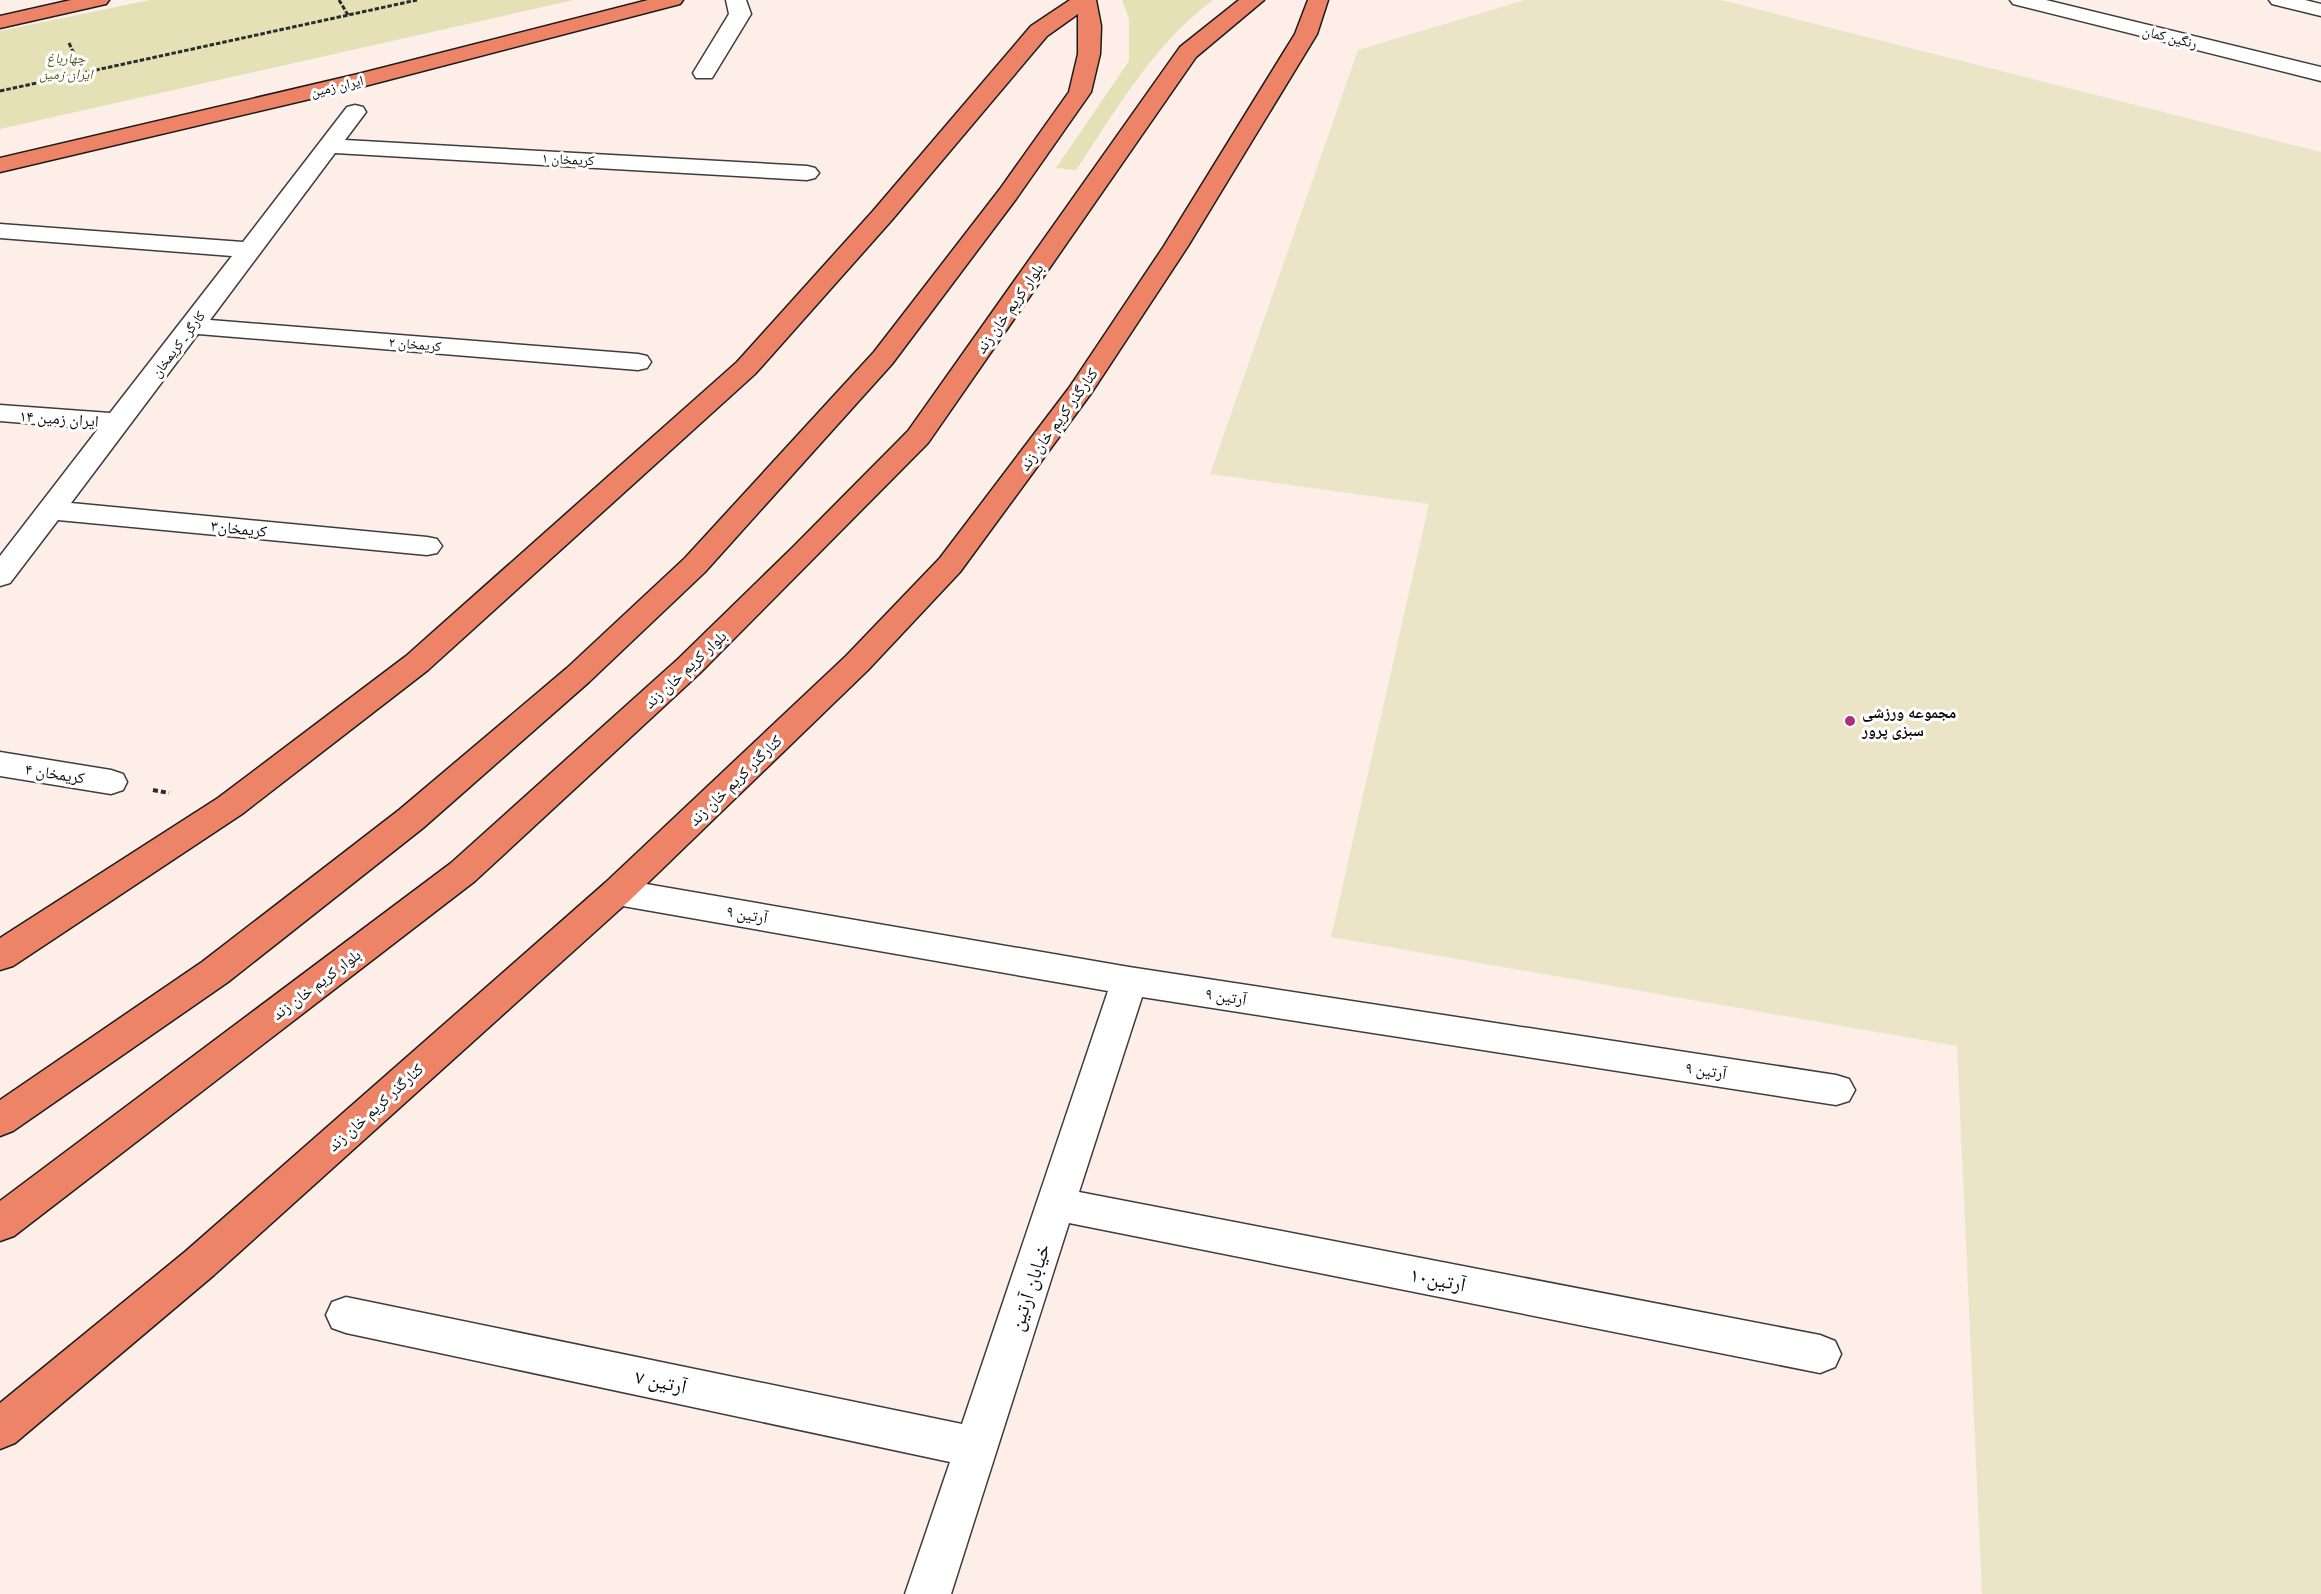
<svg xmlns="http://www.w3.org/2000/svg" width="2321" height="1594" viewBox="0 0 2321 1594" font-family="Merriweather,'Noto Naskh Arabic',serif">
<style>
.green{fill:#e4e1b6}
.pitch{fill:#ece4c7}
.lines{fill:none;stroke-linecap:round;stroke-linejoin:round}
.minor-casing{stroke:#3d3d3d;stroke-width:3}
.major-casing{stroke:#1b1b1b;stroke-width:3}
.path-far1{stroke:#2c2c2c;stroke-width:3;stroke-dasharray:4.5 2;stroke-linecap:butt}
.path{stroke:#2c2c2c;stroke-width:4;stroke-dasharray:5 3;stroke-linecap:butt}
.minor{fill:#fff;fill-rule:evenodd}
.major{fill:#ed8468;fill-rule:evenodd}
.poi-dot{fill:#ad2e7a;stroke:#fff;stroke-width:2}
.labels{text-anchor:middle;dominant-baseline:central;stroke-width:6;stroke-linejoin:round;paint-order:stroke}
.far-street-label{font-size:14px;fill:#0a0a0a;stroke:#fff}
.far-park-label{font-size:14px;font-style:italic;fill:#4d5b21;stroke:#fff}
.street-label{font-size:16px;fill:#0a0a0a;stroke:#fff}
.poi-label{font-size:16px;font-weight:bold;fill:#0a0a0a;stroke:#fff;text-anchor:start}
.near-street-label{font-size:20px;fill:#0a0a0a;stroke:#fff}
</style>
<rect width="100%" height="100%" fill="#fdeee8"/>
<path class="green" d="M150,0H574L0,129V31Z
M1122,0H1213C1154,43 1116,111 1076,170L1056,168L1129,61V19Z"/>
<path class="pitch" d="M1525,0H1721L2321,152V1594H1982L1957,1046L1331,937L1429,504L1210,474L1358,50Z"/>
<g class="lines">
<g class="minor-casing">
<path id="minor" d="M726,0H746L751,14L712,78H696L693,73L729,14Z
M2010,0H2046L2321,67V81L2013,4Z
M2269,0H2305L2321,4V16L2272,4Z
M355,105L363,107L366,112L345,140L807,166L815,168L819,173L815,178L807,180L335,153L210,320L638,354L647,356L651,362L647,368L638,370L198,334L71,503L427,537L437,539L442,546L437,553L427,555L58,520L10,583L0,586V556L98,429L0,421V405L110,413L232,256L0,238V224L243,242L347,107Z
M0,752L111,770L123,774L127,782L123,790L111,794L0,776Z
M617,879L1129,967L1836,1075L1849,1079L1855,1090L1849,1101L1836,1105L1142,997L1079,1192L1820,1335L1835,1341L1841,1354L1835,1367L1820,1373L1069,1223L951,1594H905L950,1462L346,1333L332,1328L326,1315L332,1302L346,1297L962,1424L1108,991L617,905L605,901L600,892L605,883Z"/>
</g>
<g class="major-casing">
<path id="major" d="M71,0H109L106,4L0,28V16Z
M648,0H683L680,4L361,87L0,172V158L358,74Z
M1070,0H1096L1101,26L1100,54L1091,92L1016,199L892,364L705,572L589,682L423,828L228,982L13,1131L0,1136V1100L202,962L399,810L567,668L685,558L874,352L1000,189L1069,92L1078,54V14L1047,36L891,221L755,374L428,670L242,814L13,966L0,970V938L218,798L406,656L737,362L873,211L1031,26Z
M1239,0H1264L1196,57L928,443L700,673L475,881L14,1236L0,1241V1201L451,863L678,659L792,548L908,431L1180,47Z
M1308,0H1328L1317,34L1188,246L1092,392L960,572L868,670L629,901L214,1275L15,1443L0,1449V1403L186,1251L605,883L846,656L940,558L1069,388L1164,246L1295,34Z"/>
</g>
<path class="path-far1" d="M339,0L348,15
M69,43L83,73
M0,91L417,0"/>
<path class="path" d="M153,790L169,793"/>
<use href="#minor" class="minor"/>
<use href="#major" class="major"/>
</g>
<circle class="poi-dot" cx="1850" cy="721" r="6"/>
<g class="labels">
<g class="far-street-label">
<text transform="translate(2170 37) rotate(14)">رنگین کمان</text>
<text transform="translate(337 86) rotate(-13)">ایران زمین</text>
<text transform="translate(568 159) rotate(3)">کریمخان ۱</text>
<text transform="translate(178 344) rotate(-53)">کارگر ـ کریمخان</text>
<text transform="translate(415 344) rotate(5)">کریمخان ۲</text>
</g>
<g class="far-park-label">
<text x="66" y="58">چهارباغ<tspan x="66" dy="16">ایران زمین</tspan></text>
</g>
<g class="street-label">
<text transform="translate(1009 308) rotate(-55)">بلوار کریم خان زند</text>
<text transform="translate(59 418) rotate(4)">ایران زمین ۱۴</text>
<text transform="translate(1058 419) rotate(-54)">کنارگذر کریم خان زند</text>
<text transform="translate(239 528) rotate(6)">کریمخان۳</text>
<text transform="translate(685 669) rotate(-43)">بلوار کریم خان زند</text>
<text transform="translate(55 773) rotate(9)">کریمخان ۴</text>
<text transform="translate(735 780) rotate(-44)">کنارگذر کریم خان زند</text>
<text transform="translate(747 914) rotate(10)">آرتین ۹</text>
<text transform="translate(316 984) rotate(-37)">بلوار کریم خان زند</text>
<text transform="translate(1226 996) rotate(9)">آرتین ۹</text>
<text transform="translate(1706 1070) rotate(9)">آرتین ۹</text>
<text transform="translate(375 1107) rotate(-42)">کنارگذر کریم خان زند</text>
</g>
<g class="poi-label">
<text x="1862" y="712">مجموعه ورزشی<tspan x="1862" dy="18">سبزی پرور</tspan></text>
</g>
<g class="near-street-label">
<text transform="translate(1438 1279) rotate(11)">آرتین۱۰</text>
<text transform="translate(1029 1287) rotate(-72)">خیابان آرتین</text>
<text transform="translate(661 1381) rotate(12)">آرتین ۷</text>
</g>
</g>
</svg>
